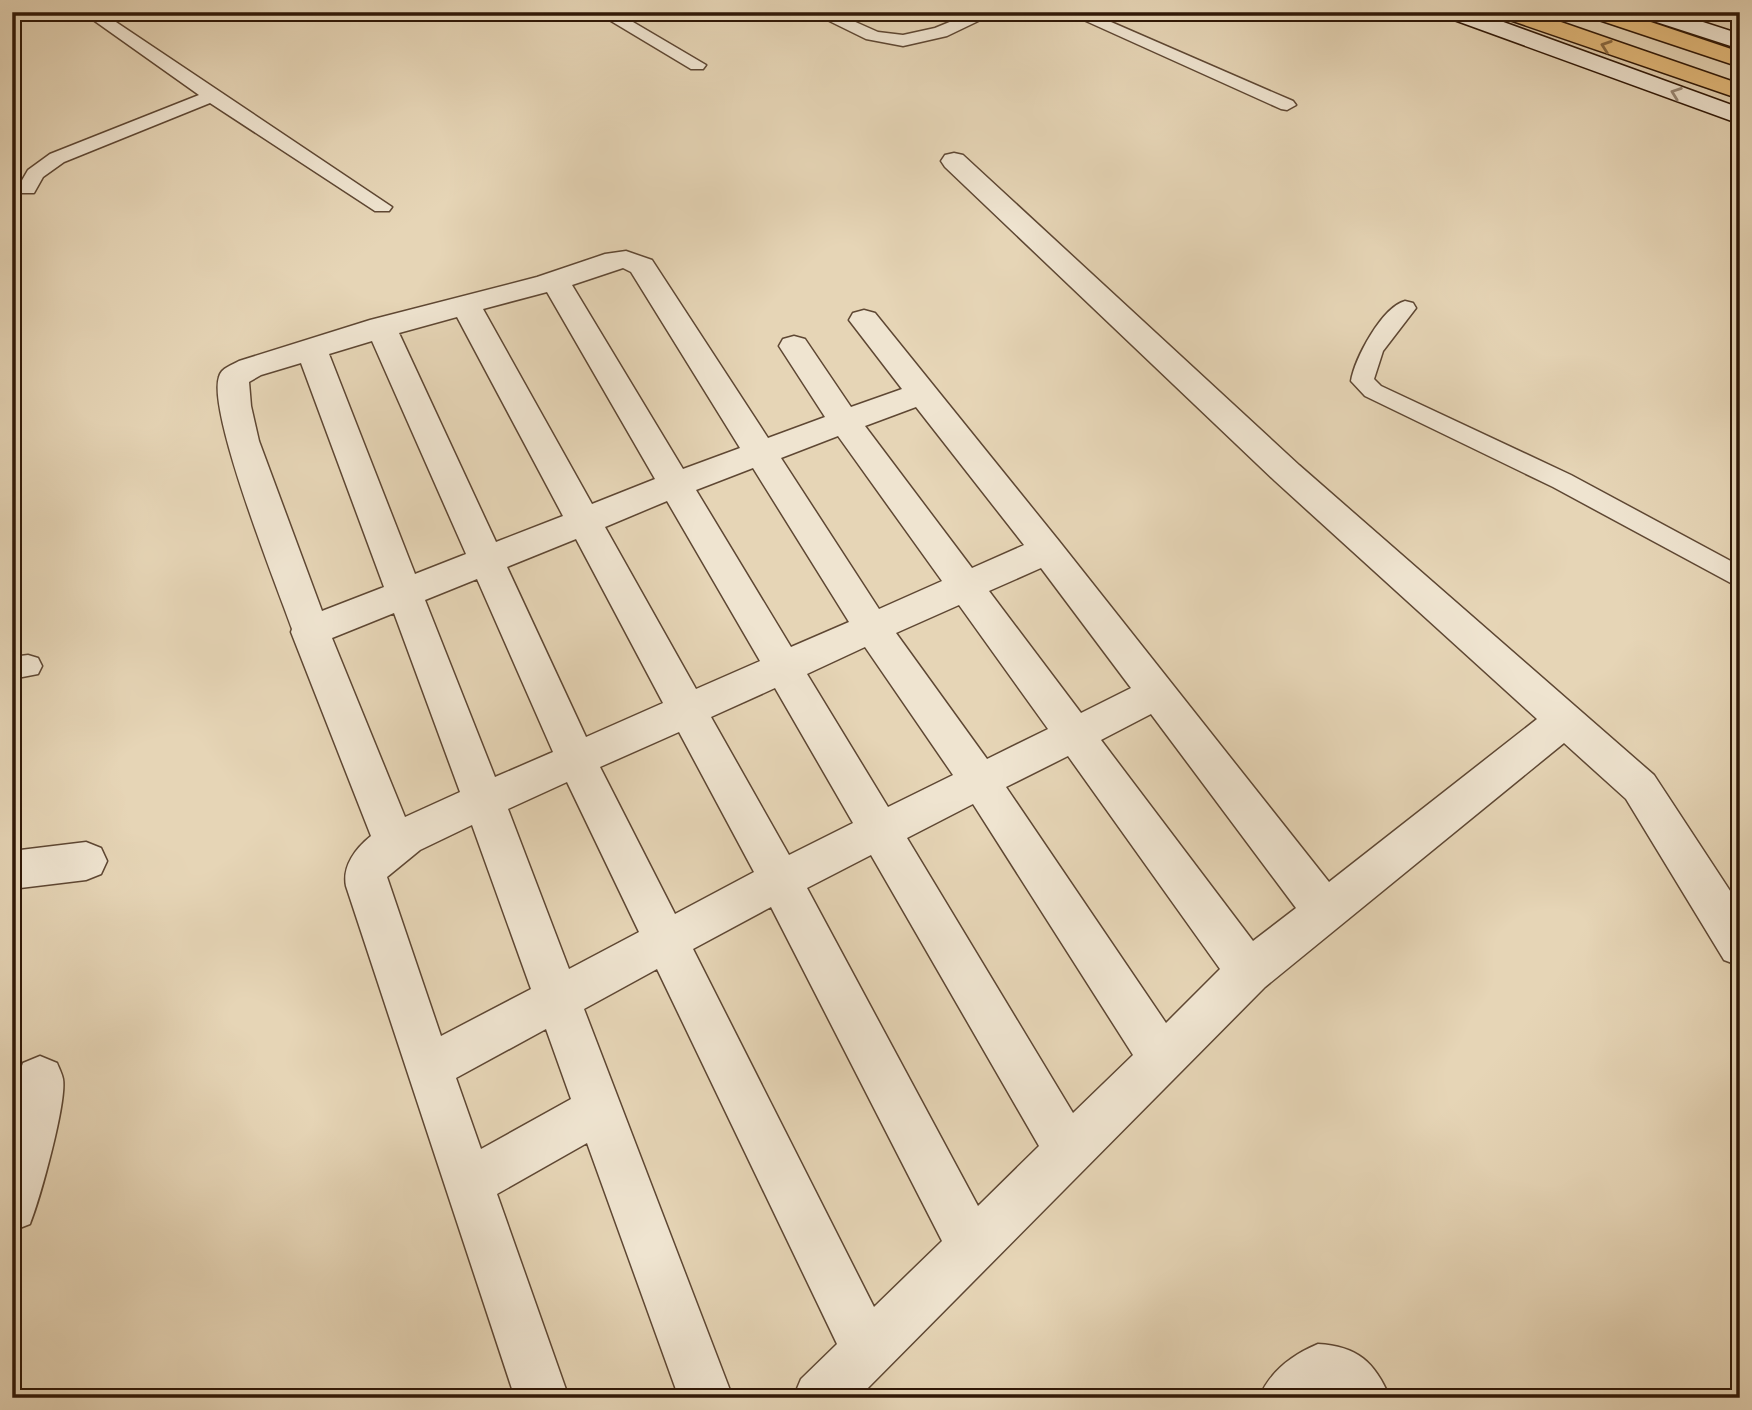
<svg xmlns="http://www.w3.org/2000/svg" width="1752" height="1410" viewBox="0 0 1752 1410" font-family="'EB Garamond',serif">
<style>
.lines{fill:none;stroke-linecap:round;stroke-linejoin:round}
.service-casing{stroke:#5e4733;stroke-width:3}
.minor-casing{stroke:#5e4733;stroke-width:3}
.secondary-casing{stroke:#301807;stroke-width:3}
.trunk-casing{stroke:#301807;stroke-width:3}
.service{fill:#efe4d0;fill-rule:evenodd}
.minor{fill:#efe4d0;fill-rule:evenodd}
.secondary{fill:#efe4d0;fill-rule:evenodd}
.trunk{fill:#e3ba7b;fill-rule:evenodd}
.oneway{stroke:#8a6941}
.oneway2{stroke:#998876}
</style>
<rect width="100%" height="100%" fill="#e6d5b6"/>
<filter id="stains"><feTurbulence type="fractalNoise" baseFrequency=".00286" numOctaves="4"/><feColorMatrix values="0 0 0 0 .2 0 0 0 0 .09 0 0 0 0 .02 0 0 0 .5 -.17"/></filter>
<radialGradient id="worn" r=".72"><stop offset=".6" stop-color="#630" stop-opacity="0"/><stop offset="1" stop-color="#630" stop-opacity=".3"/></radialGradient>
<g class="lines">
<g class="service-casing">
<path id="service" d="M82,12H101L392,207L389,211H375L210,103L64,162L43,177L34,193H20L17,189L28,170L50,154L199,95Z
M596,12H616L706,65L703,69H691Z
M811,12H833L878,32L903,35L935,28L974,12H997L947,36L903,46L866,39Z
M1066,12H1088L1293,101L1296,105L1287,110L1281,109Z
M1405,301L1413,303L1416,308L1383,351L1374,379L1381,386L1571,475L1740,566V588L1553,487L1365,396L1351,381C1355,358 1382,307 1405,301Z
M28,655L38,658L42,666L38,674L12,679V657Z"/>
</g>
<g class="minor-casing">
<path id="minor" d="M954,153L963,155L1299,465L1654,775L1740,906V966L1724,960L1626,799L1564,743L1265,987L858,1398H793L801,1379L837,1344L657,969L584,1009L733,1398H679L587,1143L497,1194L569,1398H515L346,886C342,866 356,848 371,836L291,632L292,629C277,587 207,412 219,377C221,368 232,365 239,361L370,320L537,277L605,254L626,251L652,260L768,438L825,417L779,346L783,339L794,336L805,339L851,407L902,389L849,320L853,313L864,310L875,313L1059,541L1329,882L1537,719L1275,481L945,167L941,161L945,155ZM623,268L631,272L740,448L683,469L572,285ZM547,292L655,479L592,504L483,309ZM457,317L563,516L496,542L399,333ZM372,341L466,554L415,574L329,354ZM301,363L384,587L322,611L259,441L251,406L249,382L261,375ZM916,407L1024,545L972,568L865,426ZM838,436L942,581L879,609L781,458ZM753,468L849,622L791,647L696,490ZM667,501L760,661L696,689L605,527ZM576,539L663,703L586,737L507,567ZM1041,568L1131,688L1081,713L989,591ZM477,579L553,752L495,777L425,600ZM959,605L1048,729L987,759L896,633ZM394,613L460,792L405,817L332,638ZM865,647L953,775L888,807L807,674ZM775,688L853,823L789,855L711,717ZM1151,714L1296,908L1253,941L1101,740ZM679,732L754,872L675,914L600,767ZM1068,756L1220,969L1166,1023L1006,787ZM567,782L639,932L569,969L508,809ZM973,804L1133,1055L1073,1113L907,838ZM472,825L531,989L441,1036L387,877L420,850ZM871,855L1039,1146L978,1206L807,888ZM771,907L942,1241L874,1307L693,949ZM546,1029L571,1099L481,1149L456,1078Z
M86,842L101,848L107,861L101,874L86,880L12,889V851Z
M40,1056L57,1063C59,1068 62,1074 63,1079C67,1102 40,1199 30,1224L12,1231C12,1179 3,1112 23,1063Z
M1318,1344C1357,1346 1375,1362 1390,1398H1259C1270,1371 1292,1355 1318,1344Z"/>
</g>
<g class="secondary-casing">
<path id="secondary" d="M1443,12H1476L1740,108V124L1446,17Z
M1638,12H1672L1740,34V49L1641,17Z"/>
</g>
<g class="trunk-casing">
<path id="trunk" d="M1498,12H1532L1740,84V99L1501,17Z
M1587,12H1621L1740,52V67L1590,17Z"/>
</g>
<use href="#service" class="service"/>
<use href="#minor" class="minor"/>
<use href="#secondary" class="secondary"/>
<use href="#trunk" class="trunk"/>
</g>
<defs><path id="oneway-chevron" d="M-2-3.5L2.5 0L-2 3.5" fill="none" stroke-width="1.6" stroke-linecap="round" stroke-linejoin="round" transform="scale(1.75)"/></defs>
<use class="oneway" href="#oneway-chevron" transform="translate(1606 46) rotate(-161)"/>
<use class="oneway2" href="#oneway-chevron" transform="translate(1676 93) rotate(-160)"/>
<rect width="1752" height="1410" fill="none" stroke="#e6d5b6" stroke-width="42"/>
<rect x="14" y="14" width="1724" height="1382" fill="none" stroke="#301807" stroke-width="3.5"/>
<rect x="21" y="21" width="1710" height="1368" fill="none" stroke="#301807" stroke-width="2"/>
<rect width="100%" height="100%" filter="url(#stains)"/>
<rect width="100%" height="100%" fill="url(#worn)"/>
</svg>
